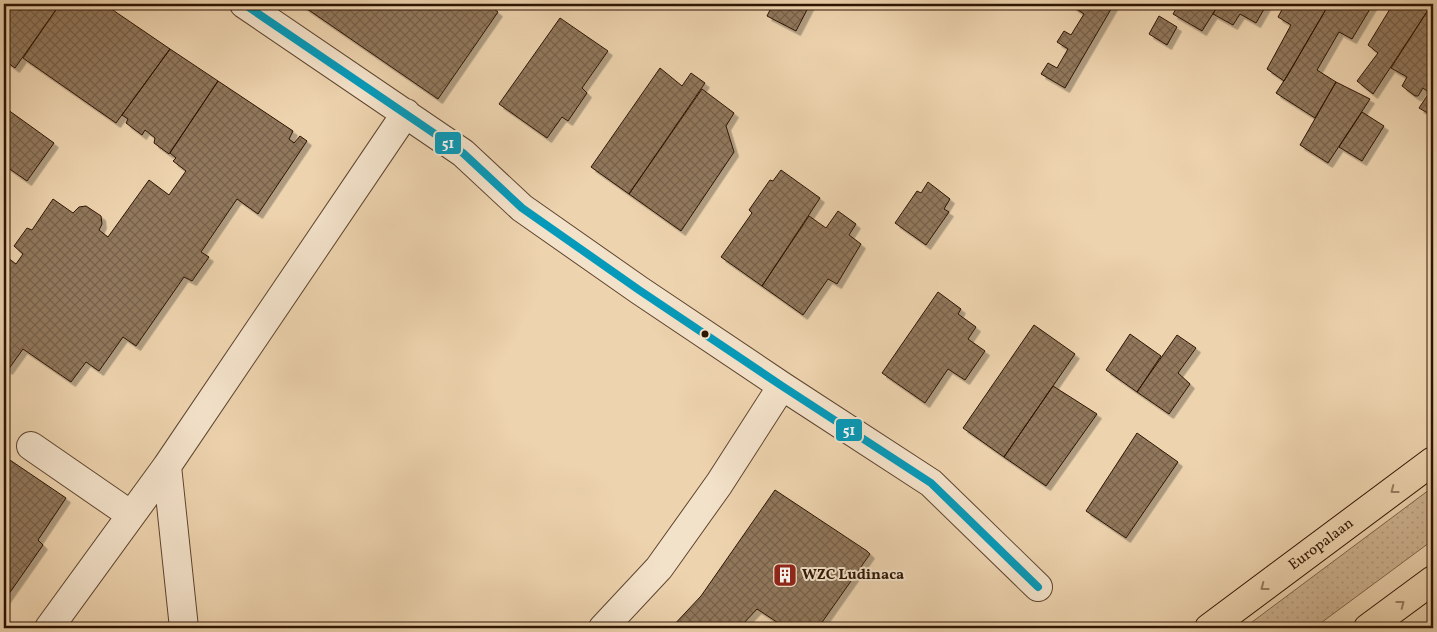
<svg xmlns="http://www.w3.org/2000/svg" width="1437" height="632" viewBox="0 0 1437 632" font-family="Vollkorn,serif">
<style>
.grass{fill:url(#grass-dots);stroke:#7e644a}
.building{fill:url(#building-cross-hatch);stroke:#2e1503;filter:url(#shadow)}
.lines{fill:none;stroke-linecap:round;stroke-linejoin:round}
.minor-casing{stroke:#5e442e;stroke-width:30}
.major-casing{stroke:#2e1503;stroke-width:30}
.minor{stroke:#f3e2ca;stroke-width:28}
.major{stroke:#edd3ae;stroke-width:28}
.bus-1-casing{stroke:#f3e2ca;stroke-width:11}
.bus-1{stroke:#059aba;stroke-width:8}
.oneway{stroke:#977e61}
.bus-dot{fill:#2e1503;stroke:#f3e2ca;stroke-width:2}
.labels{text-anchor:middle;dominant-baseline:central;stroke-width:4;stroke-linejoin:round;paint-order:stroke}
.street-label{font-size:15px;fill:#2e1503;stroke:#f3e2ca}
.poi-label{font-size:15px;font-weight:bold;fill:#2e1503;stroke:#f3e2ca;text-anchor:start}
.line-badge{stroke:#f3e2ca;stroke-width:2}
.badge-label{font-size:14px;text-anchor:middle;font-weight:bold;fill:#fff}
</style>
<defs>
<pattern id="grass-dots" width="8" height="8" patternUnits="userSpaceOnUse" patternTransform="scale(1.25)"><rect width="8" height="8" fill="#cdb391"/><path d="M2 2h.1M6 6h.1" fill="none" stroke="#b0997b" stroke-width="1.8" stroke-linecap="round"/></pattern>
<pattern id="building-cross-hatch" width="8" height="8" patternUnits="userSpaceOnUse" patternTransform="scale(1.25)"><rect width="8" height="8" fill="#91785c"/><path d="M0 0l8 8M0 8l8-8" fill="none" stroke="#77614a"/></pattern>
<filter id="shadow"><feDropShadow dx="4.5" dy="4.5" stdDeviation="0" flood-color="#0004"/></filter>
</defs>
<rect width="100%" height="100%" fill="#edd3ae"/>
<filter id="stains"><feTurbulence type="fractalNoise" baseFrequency=".004" numOctaves="4"/><feColorMatrix values="0 0 0 0 .2 0 0 0 0 .09 0 0 0 0 .02 0 0 0 .5 -.17"/></filter>
<radialGradient id="worn" r=".72"><stop offset=".6" stop-color="#630" stop-opacity="0"/><stop offset="1" stop-color="#630" stop-opacity=".3"/></radialGradient>
<path class="grass" d="M1433,487V540L1314,628H1244Z"/>
<path class="building" d="M4,4H60L15,68L4,60Z
M60,4H104L170,49L116,123L23,58Z
M300,4H487L498,12L438,99Z
M773,4H810L796,31L767,16Z
M1074,4H1114L1065,88L1041,74L1048,63L1057,68L1068,49L1057,42L1064,31L1071,35L1084,14L1072,6Z
M1179,4H1219L1202,31L1173,14Z
M1219,4H1267L1256,23L1240,14L1233,25L1213,14Z
M1285,4H1329L1284,81L1267,69L1291,25L1278,17Z
M1329,4H1373L1352,39L1339,32L1317,70L1336,82L1315,118L1276,93L1289,73Z
M1393,4H1432L1373,94L1357,81L1378,53L1368,45Z
M1432,4H1433V82L1427,91L1423,88L1418,96H1415L1402,86L1407,77L1391,68Z
M1159,16L1177,27L1167,45L1149,34Z
M560,18L608,51L582,88L587,93L568,121L562,117L547,138L499,104Z
M170,49L218,81L169,154L154,143L155,138L145,130L142,135L126,123L128,119L122,115Z
M660,68L682,86L691,73L705,83L629,194L591,167Z
M218,81L293,131L289,139L294,143L300,136L307,141L258,214L237,199L201,252L209,257L192,281L184,277L136,346L123,337L99,371L86,362L71,382L23,349L8,370L4,367V255L16,264L23,254L14,246L27,228L32,230L53,199L73,213L79,207L86,206L101,216L102,224L99,230L108,237L149,180L169,195L186,171L173,161L176,158L170,153Z
M1336,82L1370,99L1328,163L1300,145Z
M1433,87V116L1419,108Z
M702,89L734,113L726,126L734,152L681,231L629,194Z
M4,107L54,143L27,181L4,165Z
M1362,112L1384,126L1362,161L1339,147Z
M781,170L820,198L762,286L721,257L752,213L749,210L770,180L773,181Z
M928,182L950,199L944,209L949,212L926,245L895,223L917,191L921,193Z
M838,211L856,224L849,235L861,244L837,284L828,279L803,315L762,286L809,216L826,228Z
M938,292L961,309L958,314L976,327L968,339L985,351L965,380L948,369L925,403L882,373Z
M1034,325L1075,354L1004,457L963,428Z
M1130,334L1161,356L1137,392L1106,370Z
M1177,335L1196,348L1178,373L1190,384L1169,414L1137,392Z
M1053,386L1097,414L1046,486L1004,457Z
M1137,433L1178,462L1126,538L1086,511Z
M4,456L66,498L38,540L43,545L4,601Z
M775,490L867,551L870,554L818,628H786L757,609L742,625L745,628H671L701,596Z"/>
<g class="lines">
<g class="minor-casing">
<path id="minor" d="M244,4L463,153L522,208L639,290L782,386L931,483L1038,587
M31,446L131,515
M49,628L167,466
M184,628L167,466L406,113
M603,628L659,568L719,484L782,386"/>
</g>
<g class="major-casing">
<g id="major">
<path id="s1" d="M1209,628L1433,461"/>
<path d="M1368,628L1433,580"/>
</g>
</g>
<use href="#minor" class="minor"/>
<use href="#major" class="major"/>
<g class="bus-1-casing">
<path id="bus-1" d="M244,4L463,153L522,208L639,290L782,386L931,483L1038,587"/>
</g>
<use href="#bus-1" class="bus-1"/>
</g>
<defs><path id="oneway-chevron" d="M-2-3.5L2.5 0L-2 3.5" fill="none" stroke-width="1.6" stroke-linecap="round" stroke-linejoin="round" transform="scale(1.25)"/></defs>
<g class="oneway">
<use href="#oneway-chevron" transform="translate(1394 490) rotate(143)"/>
<use href="#oneway-chevron" transform="translate(1264 587) rotate(143)"/>
<use href="#oneway-chevron" transform="translate(1401 604) rotate(-37)"/>
</g>
<defs>
<g id="building-square" transform="scale(1.25)"><rect x="-9" y="-9" width="18" height="18" rx="4" fill="#8f2418" stroke="#f3e2ca"/><path d="M-4-6H4V6H1V3H-1V6H-4ZM-2.5-4.3h1.7v1.8h-1.7ZM.8-4.3h1.7v1.8H.8ZM-2.5-1h1.7V.8h-1.7ZM.8-1h1.7V.8H.8Z" fill="#fff"/></g>
</defs>
<g fill-rule="evenodd">
<use href="#building-square" x="785" y="575"/>
</g>
<circle class="bus-dot" cx="705" cy="334" r="4.5"/>
<g class="labels">
<g class="street-label">
<text stroke="none"><textPath href="#s1" startOffset="140">Europalaan</textPath></text>
</g>
<g class="poi-label">
<text x="802" y="575">WZC Ludinaca</text>
</g>
</g>
<g class="line-badge">
<rect x="434" y="131" width="28" height="24" rx="5" fill="#059aba"/>
<rect x="835" y="418" width="28" height="24" rx="5" fill="#059aba"/>
</g>
<g class="badge-label">
<text x="448" y="148">51</text>
<text x="849" y="435">51</text>
</g>
<rect width="1437" height="632" fill="none" stroke="#edd3ae" stroke-width="20"/>
<rect x="5" y="5" width="1427" height="622" fill="none" stroke="#2e1503" stroke-width="2.5"/>
<rect x="10" y="10" width="1417" height="612" fill="none" stroke="#2e1503"/>
<rect width="100%" height="100%" filter="url(#stains)"/>
<rect width="100%" height="100%" fill="url(#worn)"/>
</svg>
